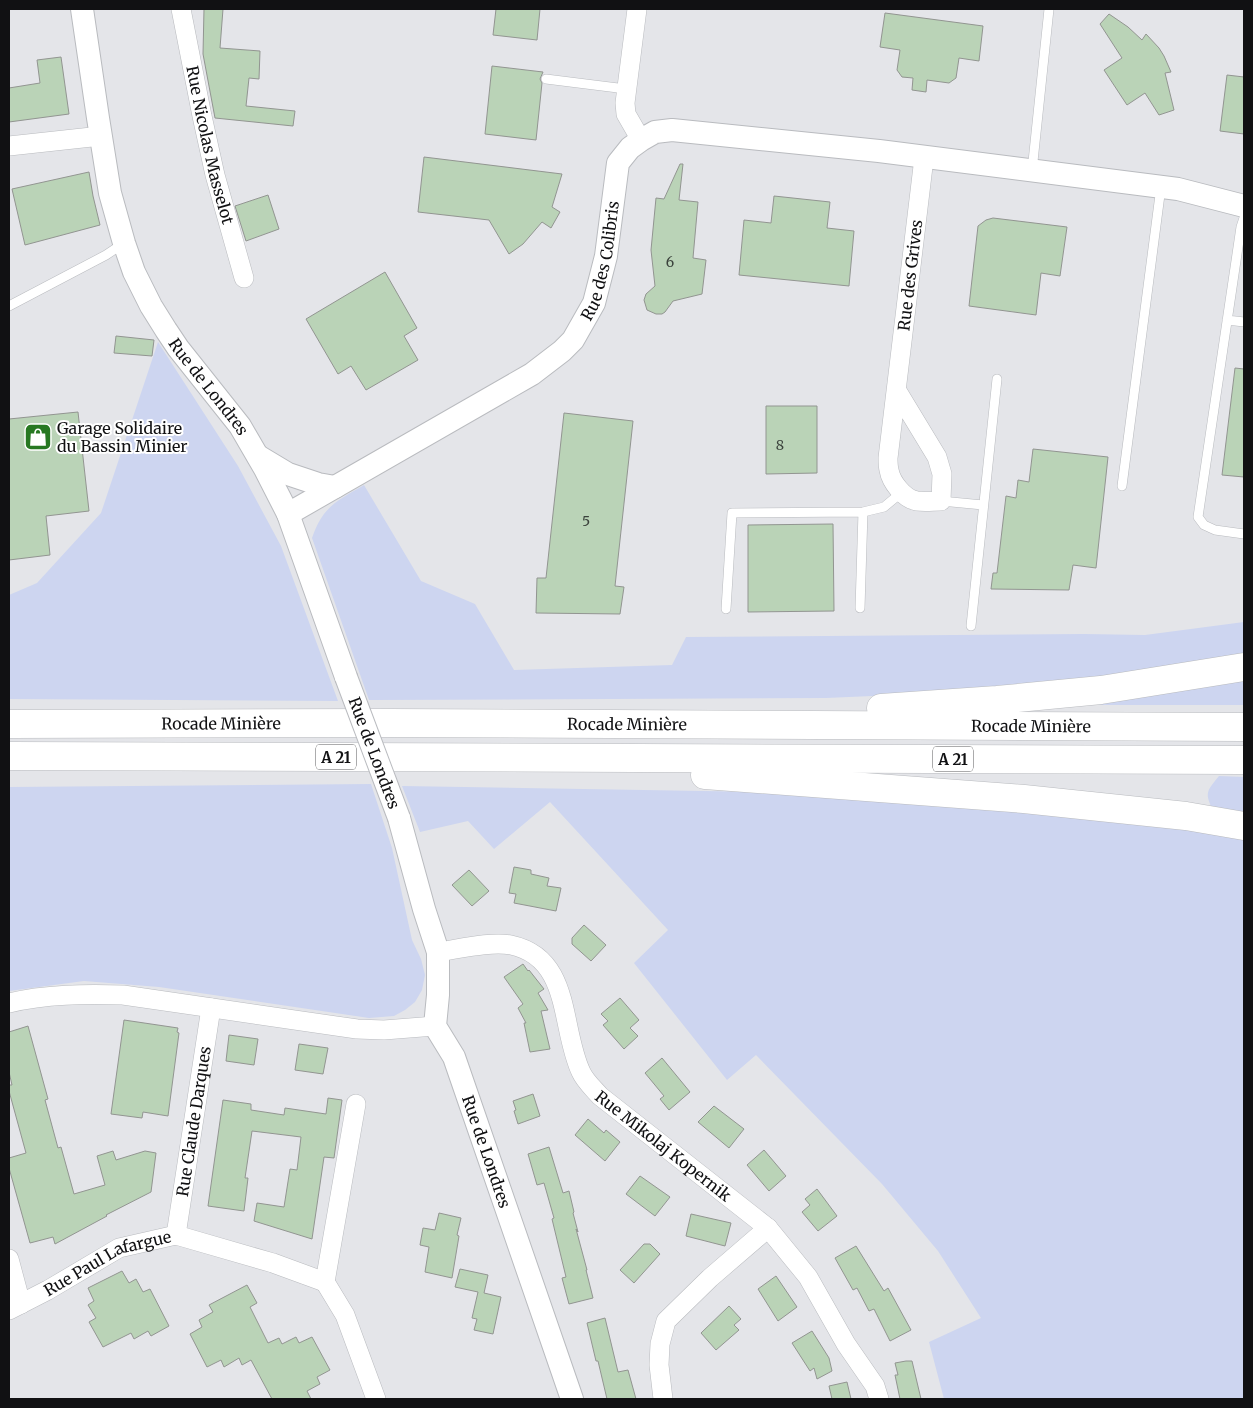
<svg xmlns="http://www.w3.org/2000/svg" width="1253" height="1408" viewBox="0 0 1253 1408" font-family="Merriweather,serif">
<style>
.green{fill:#cdd5f0}
.building{fill:#bad3b7;stroke:#929591}
.lines{fill:none;stroke-linecap:round;stroke-linejoin:round}
.service-casing{stroke:#b9bbbf;stroke-width:10}
.minor-casing{stroke:#b9bbbf;stroke-width:20}
.tertiary-casing{stroke:#b9bbbf;stroke-width:24}
.motorway-casing{stroke:#b9bbbf;stroke-width:29}
.service{stroke:#fff;stroke-width:9}
.minor{stroke:#fff;stroke-width:19}
.tertiary{stroke:#fff;stroke-width:22}
.motorway{stroke:#fff;stroke-width:28}
.tertiary-bridge-casing{stroke:#b9bbbf;stroke-width:24;stroke-linecap:butt}
.tertiary-bridge{stroke:#fff;stroke-width:22}
.labels{text-anchor:middle;dominant-baseline:central;stroke-width:4;stroke-linejoin:round;paint-order:stroke}
.number-label{font-size:14px;fill:#3b423c}
.shield{fill:#fff;stroke:#58585a;stroke-width:1}
.shield-label{font-size:15px;font-weight:bold;fill:#111113}
.street-label{font-size:16px;fill:#111113;stroke:#fff}
.poi-label{font-size:16px;fill:#111113;stroke:#fff;text-anchor:start}
</style>
<rect width="100%" height="100%" fill="#e4e5e9"/>
<path class="green" d="M158,342L238,466L281,546L338,701L9,699V595L37,583L101,513Z
M364,485L421,581L475,604L514,670L672,665L686,637L1084,634L1145,635L1244,622V656L1089,681L987,691L826,698L369,700L312,538C323,506 337,501 364,485Z
M1244,673V705H1107L1047,703Z
M1219,776L1244,777V819L1214,813C1205,793 1205,793 1219,776Z
M371,784L392,848L412,940L421,959L425,975L422,990L415,1002L405,1010L394,1016L369,1018L159,987L84,981L9,991V787Z
M402,786L766,792L960,804L1244,835V1399H944L929,1342L981,1318L938,1251L882,1184L756,1055L727,1080L634,963L668,930L550,802L494,849L468,821L420,832Z"/>
<path class="building" d="M204,9H223L220,48L260,51L259,79L249,78L246,106L295,111L293,126L215,118L203,54Z
M496,9H540L537,40L493,35Z
M885,13L983,26L979,61L959,58L956,78L949,83L927,80L926,92L912,90L913,78L902,77L897,70L900,50L880,47Z
M1109,14L1128,27L1142,40L1146,34L1159,48L1164,56L1171,72L1165,73L1174,110L1159,115L1145,93L1127,105L1104,70L1122,58L1100,24Z
M61,57L69,114L9,122V88L40,83L37,60Z
M492,66L543,72L540,79L542,83L536,140L485,134Z
M1227,75L1244,77V134L1220,131Z
M424,157L562,174L552,207L560,212L551,228L542,222L523,244L509,254L489,220L418,212Z
M680,164H683L679,200L698,202L693,258L706,260L702,294L673,301L665,312L662,314H656L647,310L644,300L646,294L655,286L651,250L656,198L664,199Z
M89,172L93,196L100,225L25,245L12,189Z
M268,195L279,229L246,241L235,206Z
M774,196L830,202L827,228L854,231L849,286L739,275L744,220L771,223Z
M993,218L1067,227L1060,276L1041,273L1036,315L969,306L978,226L986,220Z
M385,272L417,328L404,336L418,360L366,390L351,366L338,374L306,319Z
M116,336L154,340L152,356L114,353Z
M1235,368L1244,369V477L1222,475Z
M766,406H817V473L766,474Z
M78,412L89,511L46,516L50,555L9,560V419Z
M564,413L633,421L615,586L624,587L620,614L536,613L537,578H546Z
M1033,449L1108,457L1096,568L1073,565L1069,590L991,589L993,573H997L1006,496L1016,498L1018,480L1029,482Z
M833,524L834,611L748,612V525Z
M514,867L531,870V874L549,878L547,886L561,888L556,911L514,903L516,894L509,893Z
M469,870L489,891L472,906L452,885Z
M584,925L606,945L591,961L572,944V938Z
M523,964L528,971L529,970L544,989L538,993L548,1010L541,1011L550,1049L530,1052L524,1023H526L518,1008L523,1004L504,977Z
M620,998L639,1020L630,1028L638,1036L624,1049L603,1025L608,1021L601,1014Z
M124,1020L178,1028L177,1032L179,1033L168,1116L143,1112L142,1118L111,1114Z
M28,1026L48,1099L45,1100L58,1148L61,1147L74,1194L105,1185L97,1156L113,1151L116,1160L145,1151L156,1153L151,1192L106,1215L107,1216L55,1244L53,1237L30,1243L9,1168V1158L26,1153L9,1091V1085H12L9,1072V1032Z
M229,1035L258,1039L254,1065L226,1061Z
M299,1044L328,1048L323,1074L295,1070Z
M662,1058L690,1092L669,1110L660,1099L664,1096L645,1073Z
M533,1094L540,1116L518,1124L514,1111L516,1110L513,1101Z
M328,1098L342,1100L334,1158L324,1157L312,1239L254,1221L257,1203L284,1207L290,1169L297,1170L301,1137L252,1131L245,1178H248L244,1211L208,1206L223,1100L251,1104V1110L284,1115L285,1108L326,1114Z
M714,1106L744,1129L729,1148L698,1122Z
M588,1119L604,1133L606,1130L620,1142L605,1161L575,1135Z
M549,1147L563,1193L569,1191L574,1212L573,1213L578,1232L576,1229L587,1270H586L593,1298L569,1304L562,1278L566,1277L552,1219L554,1218L544,1183L537,1185L528,1154Z
M764,1150L786,1176L769,1191L747,1165Z
M640,1176L670,1197L655,1216L626,1194Z
M817,1189L837,1216L818,1231L802,1212L810,1205L805,1199Z
M439,1213L461,1218L457,1235L459,1236L452,1278L425,1272L429,1247L420,1245L423,1228L435,1230Z
M691,1214L731,1223L725,1246L686,1236Z
M644,1244H650L660,1254L634,1283L620,1270Z
M856,1246L884,1291L888,1288L911,1330L890,1341L874,1309L869,1311L857,1288L853,1290L835,1258Z
M460,1269L488,1275L484,1293L501,1297L493,1334L474,1330L477,1319L472,1318L478,1292L455,1287Z
M122,1271L129,1283L136,1279L143,1292L150,1289L169,1326L151,1336L148,1331L134,1339L131,1333L103,1347L89,1322L96,1318L88,1305L94,1301L88,1288Z
M776,1276L797,1307L778,1321L758,1289Z
M247,1285L257,1303L250,1307L268,1343L279,1338L282,1344L296,1337L299,1343L312,1337L330,1370L317,1377L320,1384L307,1391L311,1399H272L251,1360L242,1365L239,1358L224,1367L221,1360L207,1367L190,1334L202,1327L199,1320L213,1312L209,1305Z
M729,1306L741,1319L734,1325L739,1330L716,1350L701,1333Z
M605,1318L618,1372L628,1370L636,1399H607L598,1361H596L587,1323Z
M812,1331L829,1358L832,1371L817,1379L814,1368L810,1371L792,1343Z
M906,1361H912L921,1399H900L895,1375H898L895,1363Z
M847,1382L851,1399H832L829,1386Z"/>
<g class="lines">
<g class="service-casing">
<path id="service" d="M546,79L626,89
M1032,171L1049,9
M1244,218L1241,227L1198,517L1204,525L1215,530L1244,534
M9,306L106,255L124,243
M1227,320L1244,322
M1122,486L1161,187
M941,501L983,505
M860,608L863,512
M726,609L732,513L863,512L884,507L902,492
M971,626L997,379"/>
</g>
<g class="minor-casing">
<g id="minor">
<path id="s1" d="M181,9L202,116L215,175L244,278"/>
<path d="M637,9L625,103L626,114L641,140"/>
<path d="M9,146L101,136"/>
<path id="s2" d="M897,391L937,457L942,474L941,501C933,501 925,502 917,501C904,499 891,482 889,470C888,466 888,462 888,458L924,158"/>
<path id="s3" d="M438,952C459,949 491,941 511,945C572,958 560,1028 581,1072C585,1081 593,1088 600,1096L768,1228L808,1277L846,1344L875,1386L879,1399"/>
<path d="M9,1003C46,994 85,994 123,995L357,1029L384,1030L435,1026"/>
<path id="s4" d="M176,1235L211,1008"/>
<path d="M9,1259L21,1304"/>
<path d="M325,1282L356,1104"/>
<path d="M325,1282L345,1315L376,1399"/>
<path id="s5" d="M9,1310L48,1290L119,1248L176,1235L273,1263L325,1282"/>
<path d="M663,1399L659,1365L660,1344L666,1321L710,1278L768,1228"/>
</g>
</g>
<g class="tertiary-casing">
<g id="tertiary">
<path id="s6" d="M82,9L98,118L110,193L124,243L134,272L151,306L166,330L178,348L240,426L265,469L288,514L346,677"/>
<path d="M258,456L288,474L318,484L335,487"/>
<path id="s7" d="M288,514L532,374L562,351L573,340L594,303L606,256L618,163L630,148L641,140L655,132L672,130L879,151L1178,189L1244,206"/>
<path id="s8" d="M399,818L424,909L438,952V995L435,1026L454,1057L572,1399"/>
</g>
</g>
<g class="motorway-casing">
<g id="motorway">
<path d="M881,708L997,700L1101,690L1244,667"/>
<path id="s9" d="M9,724L387,723L1244,727"/>
<path d="M9,756L1244,760"/>
<path d="M705,775L1024,799L1186,816L1244,826"/>
</g>
</g>
<use href="#service" class="service"/>
<use href="#minor" class="minor"/>
<use href="#tertiary" class="tertiary"/>
<use href="#motorway" class="motorway"/>
<g class="tertiary-bridge-casing">
<g id="tertiary-bridge">
<path id="s10" d="M346,677L399,818"/>
</g>
</g>
<use href="#tertiary-bridge" class="tertiary-bridge"/>
</g>
<defs>
<g id="shop-square" transform="scale(1.4375)"><rect x="-9" y="-9" width="18" height="18" rx="4" fill="#277822" stroke="#fff"/><path d="M-5-2.5h2.3a2.7 3.5 0 0 1 5.4 0H5L5.5 6h-11ZM-1.5-2.5h3a1.5 2.3 0 0 0-3 0Z" fill="#fff"/></g>
</defs>
<g fill-rule="evenodd">
<use href="#shop-square" x="38" y="437"/>
</g>
<g class="labels">
<g class="number-label">
<text x="670" y="262">6</text>
<text x="780" y="445">8</text>
<text x="586" y="521">5</text>
</g>
<g class="shield">
<rect x="316" y="744.5" width="40" height="25" rx="4"/>
<rect x="933" y="746.5" width="40" height="25" rx="4"/>
</g>
<g class="shield-label">
<text x="336" y="757">A 21</text>
<text x="953" y="759">A 21</text>
</g>
<g class="street-label">
<text stroke="none"><textPath href="#s1" startOffset="139">Rue Nicolas Masselot</textPath></text>
<text stroke="none"><textPath href="#s7" startOffset="420">Rue des Colibris</textPath></text>
<text stroke="none"><textPath href="#s2" startOffset="386">Rue des Grives</textPath></text>
<text stroke="none"><textPath href="#s6" startOffset="406">Rue de Londres</textPath></text>
<text stroke="none"><textPath href="#s9" startOffset="212">Rocade Minière</textPath></text>
<text stroke="none"><textPath href="#s9" startOffset="618">Rocade Minière</textPath></text>
<text stroke="none"><textPath href="#s9" startOffset="1022">Rocade Minière</textPath></text>
<text stroke="none"><textPath href="#s10" startOffset="81">Rue de Londres</textPath></text>
<text stroke="none"><textPath href="#s4" startOffset="115">Rue Claude Darques</textPath></text>
<text stroke="none"><textPath href="#s3" startOffset="339">Rue Mikolaj Kopernik</textPath></text>
<text stroke="none"><textPath href="#s8" startOffset="350">Rue de Londres</textPath></text>
<text stroke="none"><textPath href="#s5" startOffset="110">Rue Paul Lafargue</textPath></text>
</g>
<g class="poi-label">
<text x="57" y="428">Garage Solidaire<tspan x="57" dy="18">du Bassin Minier</tspan></text>
</g>
</g>
<rect width="1253" height="1408" fill="none" stroke="#111113" stroke-width="20"/>
</svg>
